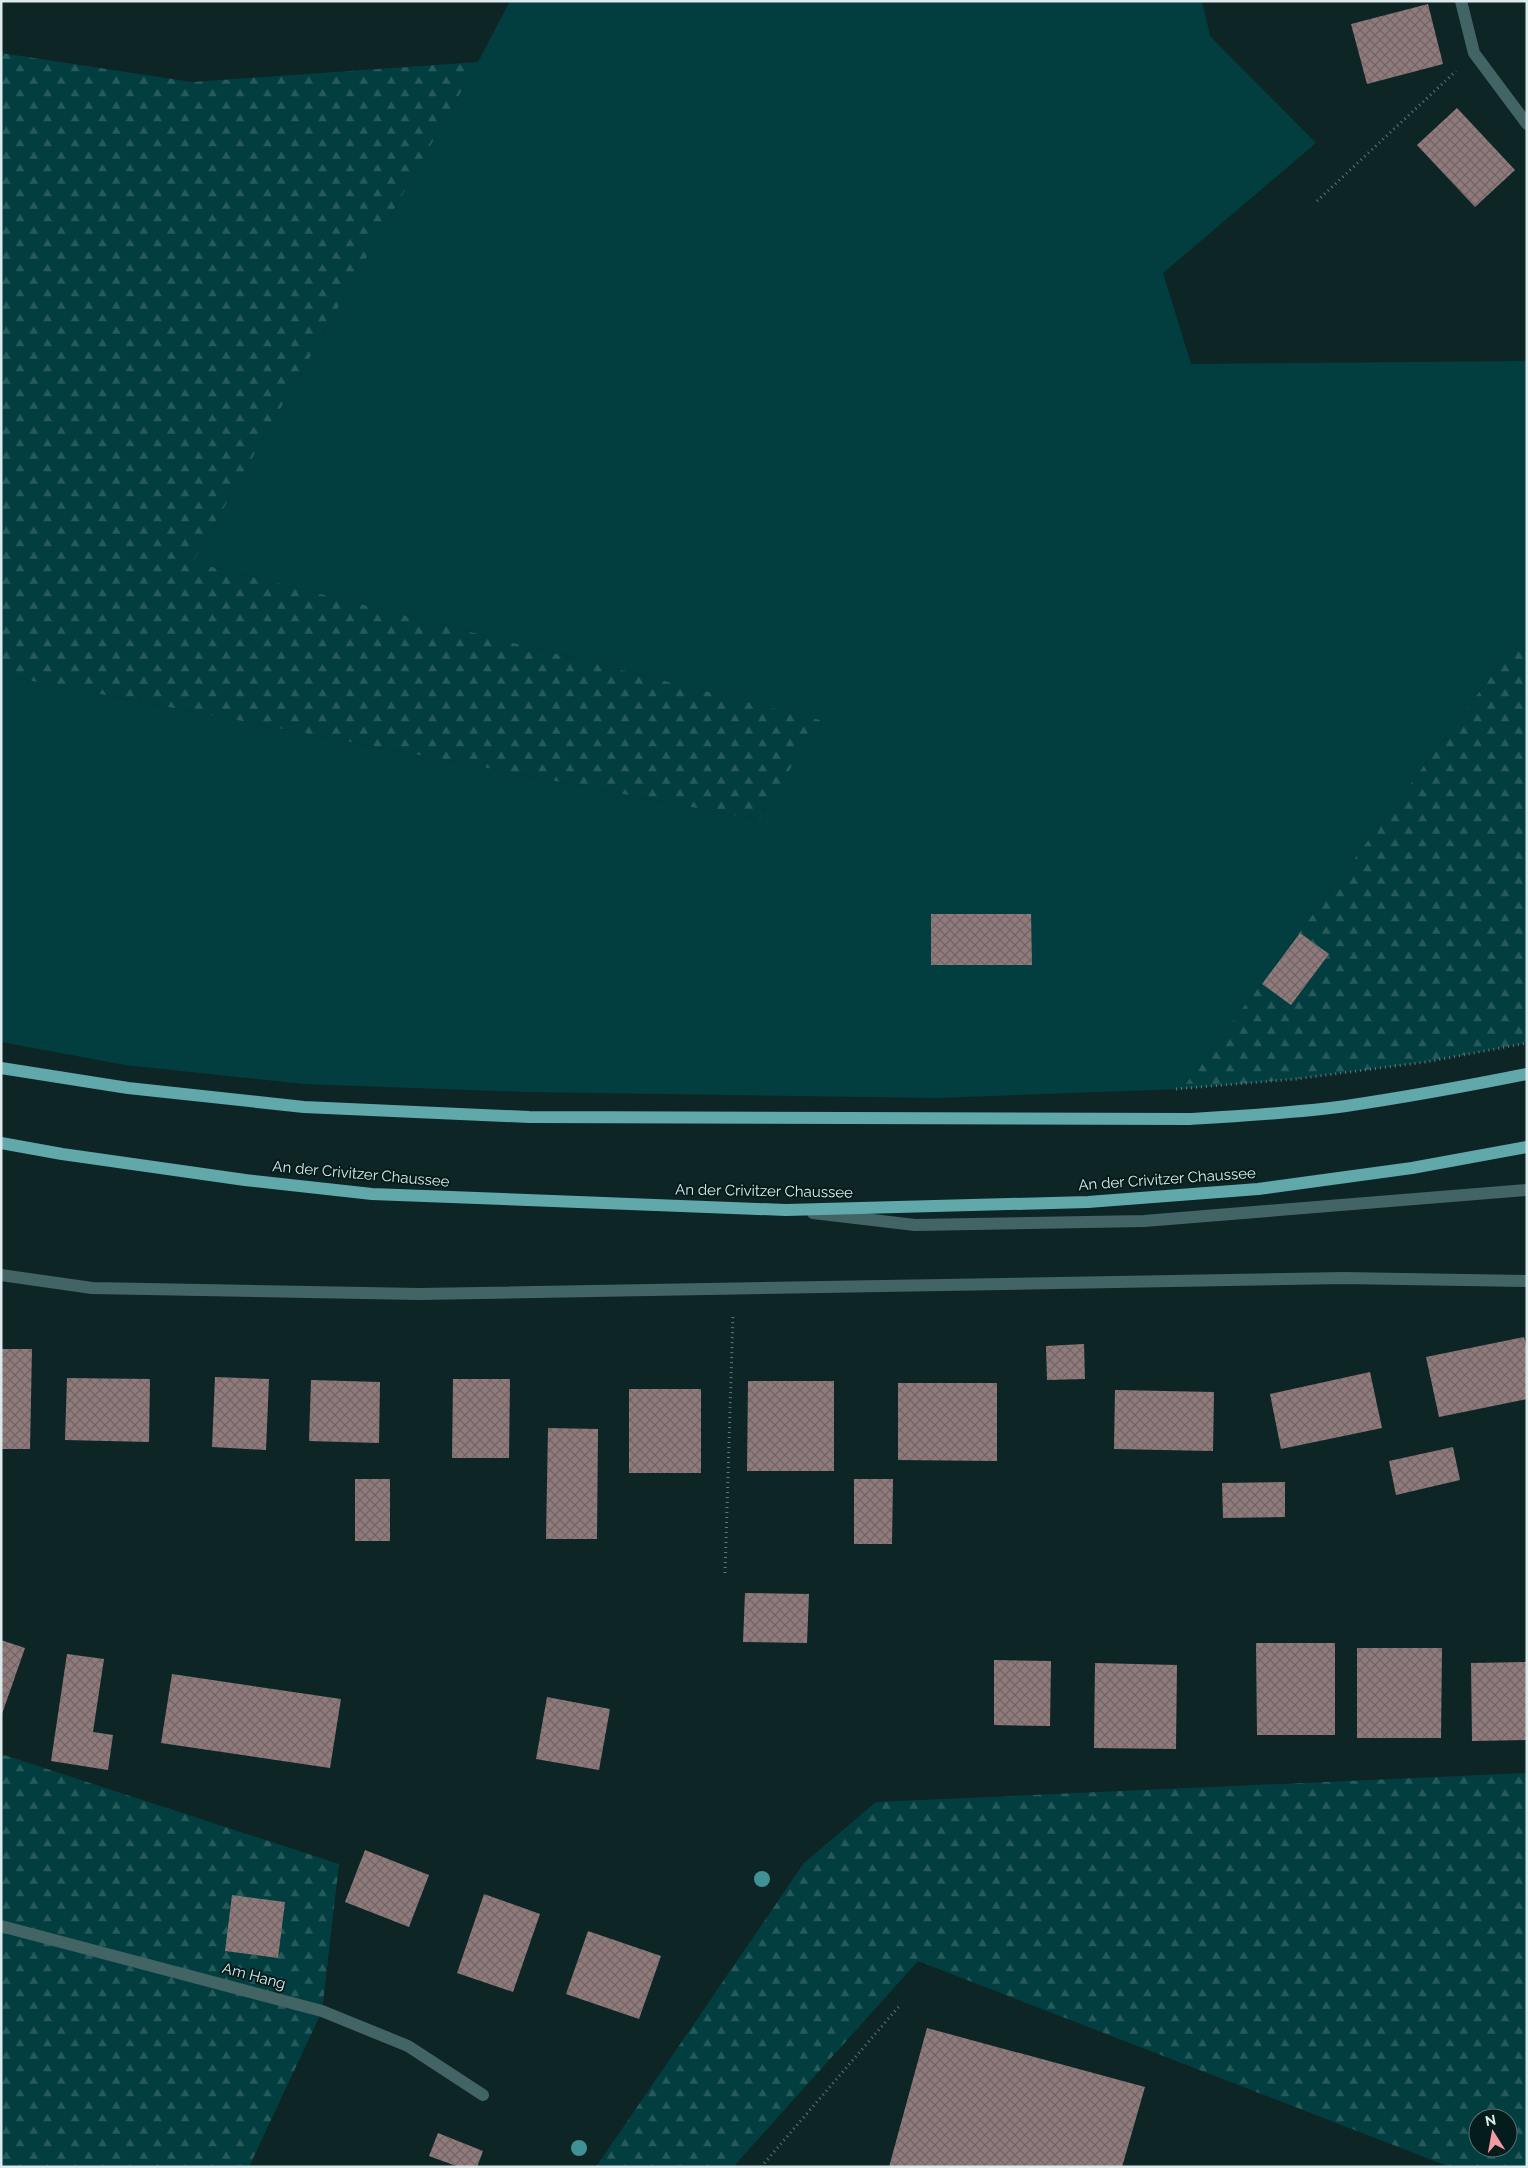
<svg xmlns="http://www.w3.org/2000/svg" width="1528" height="2168" viewBox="0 0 1528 2168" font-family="Raleway,sans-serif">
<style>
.grass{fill:#023e3f}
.forest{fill:url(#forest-firs);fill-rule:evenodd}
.building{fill:url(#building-cross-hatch)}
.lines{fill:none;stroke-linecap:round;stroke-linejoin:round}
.path{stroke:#647778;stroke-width:3;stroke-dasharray:1 4;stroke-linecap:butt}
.minor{stroke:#436465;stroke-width:12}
.major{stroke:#60a8aa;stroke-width:12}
.tree{fill:#3f9193}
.labels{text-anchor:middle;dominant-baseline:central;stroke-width:4;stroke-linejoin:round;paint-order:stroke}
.street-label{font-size:15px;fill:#ddeaeb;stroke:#041c1c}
</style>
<defs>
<pattern id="forest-firs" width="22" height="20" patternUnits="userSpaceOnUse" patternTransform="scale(1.25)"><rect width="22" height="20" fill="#023e3f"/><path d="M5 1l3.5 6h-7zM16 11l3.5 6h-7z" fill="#265a5b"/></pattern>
<pattern id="building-cross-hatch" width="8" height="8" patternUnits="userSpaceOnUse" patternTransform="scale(1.25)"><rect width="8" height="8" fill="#917a7b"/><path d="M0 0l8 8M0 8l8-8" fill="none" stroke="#716566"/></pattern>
</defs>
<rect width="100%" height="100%" fill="#0e2526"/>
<path class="grass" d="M510,1H1202L1210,36L1316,143L1163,273L1191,364L1527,361V628L1182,1089L937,1098L527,1092L304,1084L125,1065L1,1042V675L759,820L819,720L193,562L478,62Z"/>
<path class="forest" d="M1,53L192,82L478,62L193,562L820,720L759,820L1,675Z
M1527,628V1043L1426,1062L1296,1079L1182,1089Z
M1,1754L339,1864L322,2011L249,2167H1Z
M1527,1773V2167H1450L918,1961L733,2167H596L804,1863L876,1802ZM1478,2118H1508V2148H1478Z"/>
<path class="building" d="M1428,4L1443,64L1367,84L1351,24Z
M1457,108L1515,170L1475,207L1417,145Z
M931,914H1031L1032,965H931Z
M1300,933L1329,954L1291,1005L1262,984Z
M1524,1337L1527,1349V1399L1439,1417L1426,1357Z
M1084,1344L1085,1379L1047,1380L1046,1346Z
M1,1349H32L30,1449H1Z
M1370,1372L1382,1428L1281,1449L1270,1394Z
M215,1377L269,1379L266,1450L212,1447Z
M67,1378L150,1379L149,1442L65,1440Z
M453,1379H510L509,1458H452Z
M311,1380L380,1382L379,1443L309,1441Z
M748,1381H834V1471H747Z
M898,1383H997V1461L898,1460Z
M629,1389H701V1473H629Z
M1115,1390L1214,1392L1213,1451L1114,1449Z
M548,1428L598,1429L597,1539H546Z
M1453,1447L1460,1480L1396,1495L1389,1461Z
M355,1479H390V1541H355Z
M854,1479H893L892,1544H854Z
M1285,1482V1517L1223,1518L1222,1483Z
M745,1593L809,1594L807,1643L743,1642Z
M1,1640L25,1648L2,1714H1Z
M1256,1643H1335V1735H1257Z
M1357,1648H1442L1441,1738H1357Z
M67,1654L104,1659L93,1732L113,1735L108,1770L51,1761Z
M994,1660L1051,1661L1050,1726L994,1725Z
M1527,1662V1740L1472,1741L1471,1663Z
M1095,1663L1177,1665L1176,1749L1094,1748Z
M172,1674L341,1699L330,1768L161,1743Z
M547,1697L610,1709L599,1770L536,1759Z
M365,1850L429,1875L409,1927L345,1902Z
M484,1894L540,1914L513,1992L457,1973Z
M232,1895L285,1902L278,1958L225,1951Z
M588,1931L661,1956L639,2019L566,1994Z
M927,2028L1145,2087L1122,2167H889Z
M438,2133L483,2151L477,2167H459L429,2156Z"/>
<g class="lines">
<path class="path" d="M1317,201L1456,71
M1176,1089L1296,1079L1426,1062L1527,1043
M725,1573L733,1314
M761,2167L901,2004"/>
<path class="minor" d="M1461,1L1474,53L1527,124
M813,1213L915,1225L1144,1221L1527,1190
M1,1275L92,1288L419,1294L1343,1278L1527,1281
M1,1926L322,2011L408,2046L483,2095"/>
<path class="major" d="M1,1068L128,1088L304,1107L529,1117L1190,1119C1242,1116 1295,1113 1346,1106C1407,1097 1467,1086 1527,1074
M1,1143L62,1154L245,1180L372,1194L786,1210L1088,1202L1258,1189L1412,1168L1527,1147"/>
</g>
<g class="tree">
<circle cx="762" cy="1879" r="8"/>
<circle cx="579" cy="2148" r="8"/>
</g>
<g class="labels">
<g class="street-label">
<text transform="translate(361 1174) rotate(5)">An der Crivitzer Chaussee</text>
<text transform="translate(1167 1179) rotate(-4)">An der Crivitzer Chaussee</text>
<text transform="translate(764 1191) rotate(1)">An der Crivitzer Chaussee</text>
<text transform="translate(254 1976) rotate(15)">Am Hang</text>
</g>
</g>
<rect width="1528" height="2168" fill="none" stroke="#ddeaeb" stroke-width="5"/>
<g transform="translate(1493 2133) rotate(349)"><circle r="24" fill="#041c1c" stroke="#5b6e6f"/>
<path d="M0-4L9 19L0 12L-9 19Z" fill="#f49aa2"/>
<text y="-8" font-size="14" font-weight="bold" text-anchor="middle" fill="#ddeaeb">N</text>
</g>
</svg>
